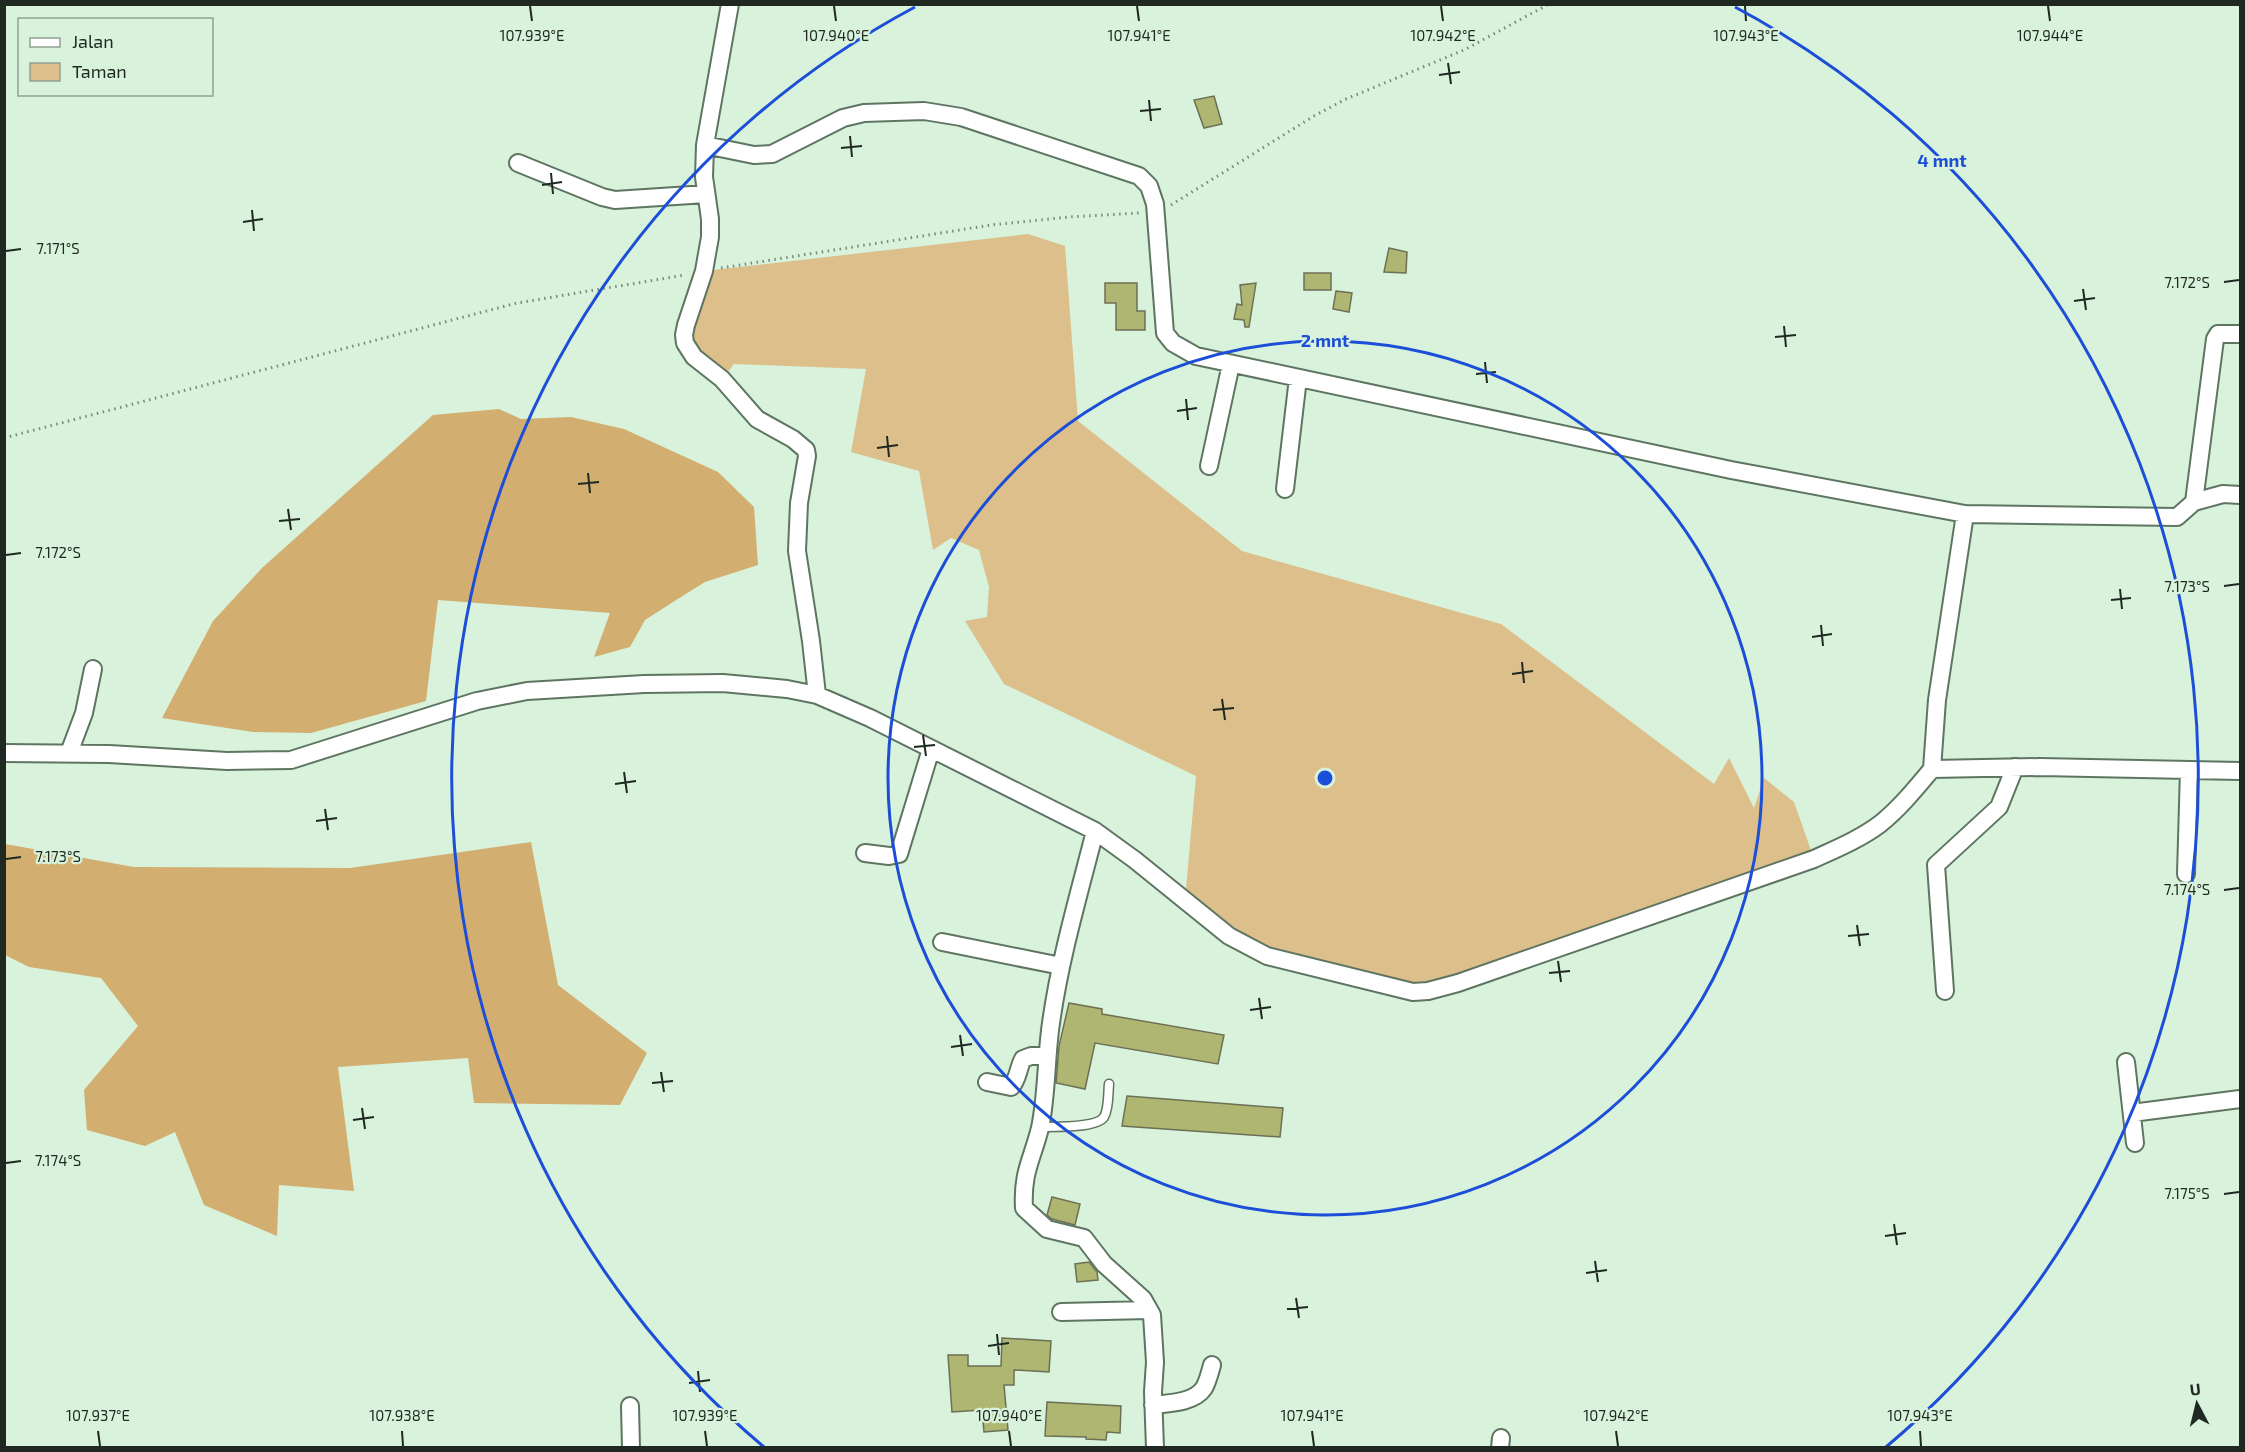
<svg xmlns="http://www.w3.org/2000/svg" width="2245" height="1452" viewBox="0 0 2245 1452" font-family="'Exo 2',sans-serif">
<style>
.green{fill:#ddbf8b}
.forest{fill:#d2ae70}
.building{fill:#aeb672;stroke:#6c7055;stroke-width:1.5}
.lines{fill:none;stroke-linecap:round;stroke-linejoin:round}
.lane-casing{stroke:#5e7561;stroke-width:11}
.street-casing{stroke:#5e7561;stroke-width:20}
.path{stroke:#788a7b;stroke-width:3;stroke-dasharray:1.5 4.5;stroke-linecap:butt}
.lane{stroke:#fff;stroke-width:8}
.street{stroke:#fff;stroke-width:16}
.ticks{fill:none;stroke:#1f2921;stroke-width:2}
.ring{fill:none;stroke:#1d4ed8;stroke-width:3}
.ticks-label{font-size:15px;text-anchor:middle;fill:#1f2921;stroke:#d8f2db;stroke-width:4.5;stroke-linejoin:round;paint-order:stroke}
.centre{fill:#1d4ed8;stroke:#d8f2db;stroke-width:3}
.ring-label{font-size:18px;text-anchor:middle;font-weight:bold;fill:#1d4ed8;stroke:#d8f2db;stroke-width:4.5;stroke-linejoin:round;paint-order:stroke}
</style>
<rect width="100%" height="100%" fill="#d8f2db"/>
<path class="green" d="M1028,234L1065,246L1078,421L1242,551L1501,624L1714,784L1729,758L1754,808L1764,778L1794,802L1814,859L1428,991L1267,956L1185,900L1196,776L1004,684L965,621L987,617L989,587L979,550L951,538L933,550L919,471L851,452L866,369L734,364L722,379L685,343L704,271Z"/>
<path class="forest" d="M499,409L521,419L571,417L624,429L718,472L754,507L758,565L705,582L673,602L645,620L630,647L594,657L610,613L438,600L426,701L311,733L253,732L162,718L213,621L262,568L433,415Z
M531,842L558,985L647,1053L620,1105L474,1103L468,1058L338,1067L354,1191L279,1185L277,1236L204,1205L175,1132L145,1146L87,1130L84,1090L138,1026L101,978L29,967L5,955V844L134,867L350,868Z"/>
<path class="building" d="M1214,96L1222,124L1204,128L1194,100Z
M1389,248L1407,252L1406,273L1384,272Z
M1304,273H1331V290H1304Z
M1105,283H1137V311H1145V330H1116V303H1105Z
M1256,283L1249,327H1245L1244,320L1234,319L1237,304L1242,305L1240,285Z
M1336,291L1352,293L1349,312L1333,309Z
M1069,1003L1102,1009V1014L1224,1035L1218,1064L1095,1043L1085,1089L1056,1083L1059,1046Z
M1127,1096L1283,1108L1280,1137L1122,1126Z
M1052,1197L1080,1204L1075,1225L1052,1219L1047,1215Z
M1089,1262L1097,1272L1098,1280L1077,1282L1075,1264Z
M1002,1338L1051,1341L1049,1372L1014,1370V1385H1004L1008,1430L984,1432L982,1410L952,1412L948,1355H968V1366H1001Z
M1047,1402L1121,1406L1120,1433L1107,1432L1106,1440L1086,1439V1437L1045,1436Z"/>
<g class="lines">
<g class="lane-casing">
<path id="lane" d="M1040,1127C1053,1127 1097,1128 1104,1117C1109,1109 1108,1094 1109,1084"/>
</g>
<g class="street-casing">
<path id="street" d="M730,4L705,145L704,177L710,219V237L704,271L686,325L684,335L685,343L694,357L722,379L757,419L793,439L806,450L807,456L799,503L797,551L811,641L817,695
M705,145L754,155L772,154L843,118L864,113L924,111L961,117L1139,176L1149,186L1155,204L1165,333L1173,343L1196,356L1731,470L1965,514L2177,517L2194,502L2215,339L2218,334H2240
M518,163L602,197L615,200L706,194
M1209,466L1231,364
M1285,489L1298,378
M2194,502L2223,494L2240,495
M4,753L109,754L227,761L291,760L477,701L527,691L644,684L723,683L787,689L817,695L870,718L1095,831L1135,860L1229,936L1267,956L1413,992L1428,991L1458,983L1814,859C1836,849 1860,839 1880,824C1900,808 1916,788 1932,769L2040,767L2240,771
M69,753L84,713L93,669
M1932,769L1937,700L1965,514
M1095,831C1079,894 1060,958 1051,1023C1046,1056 1047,1095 1040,1128C1032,1160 1022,1172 1024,1208L1047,1229L1084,1238L1104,1264L1143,1299L1152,1315L1155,1362L1153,1392L1155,1448
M865,853L889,856L899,854L931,749
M2186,874L2189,770
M942,942L1061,966
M1945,991L1936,865L1999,807L2015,767
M2126,1062L2135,1143
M987,1082L1011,1087C1018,1080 1018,1068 1023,1059L1031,1056H1047
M2132,1113L2240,1099
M1061,1312L1149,1310
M1153,1405C1169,1403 1194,1403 1204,1388C1208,1381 1210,1372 1212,1365
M630,1406L631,1448
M1500,1448L1501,1438"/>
</g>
<path class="path" d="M1171,205L1314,116L1346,99L1464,50L1549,4
M721,268L991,225L1069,217L1139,213
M4,438L517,303L685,275"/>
<use href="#lane" class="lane"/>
<use href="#street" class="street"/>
</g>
<path class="ticks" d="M530,6L532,21M834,6L836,21M1137,6L1139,21M1441,6L1443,21M1745,6L1746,21M2048,6L2050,21M1448,63L1451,84M1439,75L1460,72M1149,100L1151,121M1140,111L1161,109M850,136L852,157M841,148L862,146M551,173L553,194M542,185L562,182M252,210L254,231M243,222L263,219M6,251L21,249M2224,282L2239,280M2083,289L2086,310M2074,301L2095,298M1784,326L1786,347M1775,337L1796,335M1485,362L1487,383M1476,374L1496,372M1186,399L1188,420M1177,411L1197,408M887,436L889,457M877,448L898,445M588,473L590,493M578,484L599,482M288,509L291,530M279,521L300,519M6,555L21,553M2224,586L2239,584M2120,589L2122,609M2111,600L2131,598M1821,625L1823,646M1812,637L1832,634M1522,662L1524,683M1512,674L1533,671M1222,699L1225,720M1213,710L1234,708M923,735L926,756M914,747L935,745M624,772L627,793M615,784L636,781M325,809L328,830M316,821L337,818M6,859L21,857M2224,890L2239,888M1857,925L1860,946M1848,936L1869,934M1558,961L1561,982M1549,973L1570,971M1259,998L1262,1019M1250,1010L1271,1007M960,1035L963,1056M951,1047L972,1044M661,1072L664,1092M652,1083L673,1081M362,1108L365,1129M353,1120L374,1117M6,1163L21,1161M2224,1194L2239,1192M1894,1224L1897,1245M1885,1236L1906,1233M1595,1261L1598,1282M1586,1273L1607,1270M1296,1298L1299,1318M1287,1309L1308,1307M997,1334L999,1355M988,1346L1009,1343M698,1371L700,1392M689,1383L710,1380M98,1431L100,1446M402,1431L403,1446M705,1431L707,1446M1009,1431L1011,1446M1312,1431L1314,1446M1616,1431L1618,1446M1920,1431L1921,1446"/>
<g class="ring">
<circle cx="1325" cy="778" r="437"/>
<path d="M764 1447A873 873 0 0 1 915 7M1735 7A873 873 0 0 1 1886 1447"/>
</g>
<g class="ticks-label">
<text x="532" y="41">107.939°E</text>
<text x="836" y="41">107.940°E</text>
<text x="1139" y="41">107.941°E</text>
<text x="1443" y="41">107.942°E</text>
<text x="1746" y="41">107.943°E</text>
<text x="2050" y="41">107.944°E</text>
<text x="58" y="254">7.171°S</text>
<text x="2187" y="288">7.172°S</text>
<text x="58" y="558">7.172°S</text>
<text x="2187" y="592">7.173°S</text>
<text x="58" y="862">7.173°S</text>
<text x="2187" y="895">7.174°S</text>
<text x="58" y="1166">7.174°S</text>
<text x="2187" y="1199">7.175°S</text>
<text x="98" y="1421">107.937°E</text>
<text x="402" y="1421">107.938°E</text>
<text x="705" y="1421">107.939°E</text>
<text x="1009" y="1421">107.940°E</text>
<text x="1312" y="1421">107.941°E</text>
<text x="1616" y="1421">107.942°E</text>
<text x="1920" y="1421">107.943°E</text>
</g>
<circle cx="1325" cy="778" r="9" class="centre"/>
<g class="ring-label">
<text x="1942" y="167">4 mnt</text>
<text x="1325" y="347">2 mnt</text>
</g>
<rect width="2245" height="1452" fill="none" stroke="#1f2921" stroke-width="12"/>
<rect x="18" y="18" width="195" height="78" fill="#d8f2db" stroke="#8ea291" stroke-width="1.5"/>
<rect x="30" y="38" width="30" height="9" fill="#ffffff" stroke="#8ea291" stroke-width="1.5"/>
<text x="72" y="48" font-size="18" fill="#1f2921">Jalan</text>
<rect x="30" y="63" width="30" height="18" fill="#ddbf8b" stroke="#8ea291" stroke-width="1.5"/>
<text x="72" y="78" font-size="18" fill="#1f2921">Taman</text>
<g transform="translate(2197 1404) rotate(353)" stroke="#d8f2db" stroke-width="4.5" paint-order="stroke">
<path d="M0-4.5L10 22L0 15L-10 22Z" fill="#1f2921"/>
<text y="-9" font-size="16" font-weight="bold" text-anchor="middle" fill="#1f2921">U</text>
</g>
</svg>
